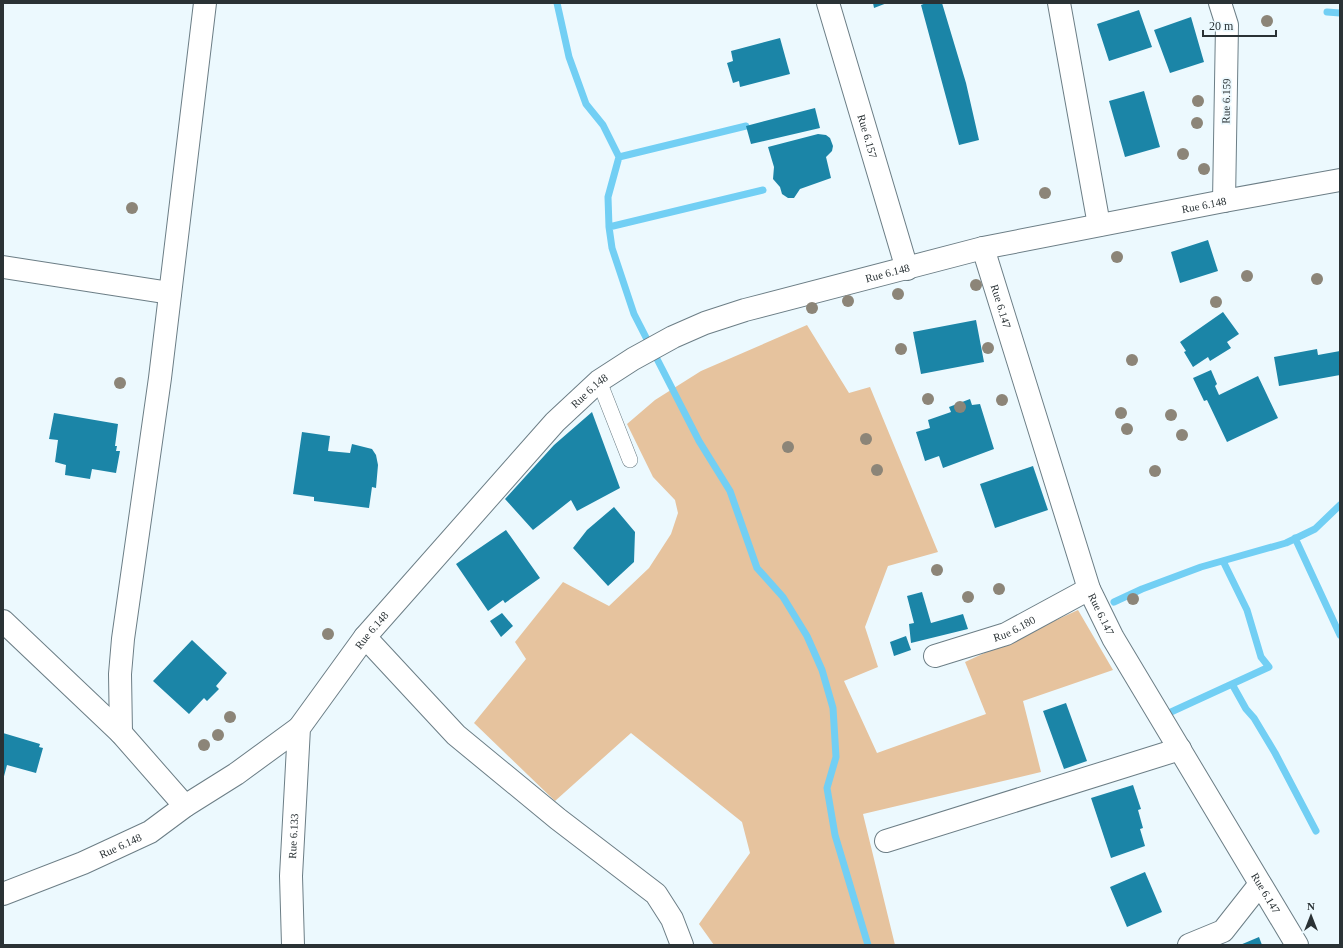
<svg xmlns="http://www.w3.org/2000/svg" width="1343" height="948" viewBox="0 0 1343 948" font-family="Georgia,serif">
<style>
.green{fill:#e6c39e}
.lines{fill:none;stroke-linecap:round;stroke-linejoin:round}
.stream{stroke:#72cff4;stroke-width:7}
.building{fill:#1b85a7}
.service-casing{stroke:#6c7e86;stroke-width:16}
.minor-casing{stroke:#6c7e86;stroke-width:24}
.tertiary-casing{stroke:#6c7e86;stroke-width:24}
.service{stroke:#fff;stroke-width:15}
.minor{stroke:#fff;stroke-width:22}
.tertiary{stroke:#fff;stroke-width:22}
.tree{fill:#8c8578}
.labels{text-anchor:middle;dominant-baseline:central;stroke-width:3.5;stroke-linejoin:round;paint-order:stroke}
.street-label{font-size:11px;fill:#2a3235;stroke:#ecf9fe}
</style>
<rect width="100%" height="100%" fill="#ecf9fe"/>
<path class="green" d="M807,325L849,393L870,387L938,552L888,566L865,627L878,667L844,681L877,753L986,714L965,662L1078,610L1113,670L1023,701L1041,772L863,814L895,945H714L699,924L750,853L742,822L631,733L555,801L474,723L526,659L515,642L563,582L609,606L649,568L671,534L678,513L675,500L653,477L627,424L655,400L701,371Z"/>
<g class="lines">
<path class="stream" d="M557,3L569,57L586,104L603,125L619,157L608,197L609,227L612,248L634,314L699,441L730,491L757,568L783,597L807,636L822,670L833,708L836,757L827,788L835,835L868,945
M1327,12L1340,13
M619,157L746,126
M609,227L763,190
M1295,538L1340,635
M1114,602L1142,589L1201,567L1286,543L1315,529L1340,505
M1232,684L1246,709L1254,718L1275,753L1316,831
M1171,712L1269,667L1261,657L1247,610L1223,561"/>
</g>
<path class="building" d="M873,3H887L874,8Z
M926,3H942L966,83L979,140L959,145L921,5Z
M1139,10L1152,47L1109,61L1097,24Z
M1191,17L1204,62L1170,73L1154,30Z
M780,38L790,74L740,87L739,81L733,83L727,63L733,61L731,51Z
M1144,91L1160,147L1125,157L1109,101Z
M815,108L820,128L751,144L746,126Z
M818,134L826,135L830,138L833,146L832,151L826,157L831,178L800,189L794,198H788L782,194L780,187L773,179L774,167L768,147Z
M1208,240L1218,271L1180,283L1171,252Z
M1223,312L1239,334L1227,342L1231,348L1210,361L1208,357L1193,367L1184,352L1186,351L1180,342Z
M976,320L984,362L921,374L913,332Z
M1317,349L1318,355L1340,351V375L1279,386L1274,357Z
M1211,370L1217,384L1215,386L1219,395L1258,376L1278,418L1227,442L1207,400L1204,401L1193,378Z
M970,399L972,405L980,404L994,449L943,468L939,456L925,461L916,432L930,428L928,420L951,412L949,407Z
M592,412L620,488L577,511L571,500L533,530L505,499L554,445Z
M54,413L118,424L115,446H117L116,451H120L116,473L92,469L90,479L65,475L66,465L55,462L58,440L49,439Z
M302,432L330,436L328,451L350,453L352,444L372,449L376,455L378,465L376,488L372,487L369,508L314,501V497L293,494Z
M1033,466L1048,510L995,528L980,484Z
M614,507L635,532L634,562L608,586L573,548L587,530Z
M506,530L540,578L505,603L503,600L488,611L456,564Z
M922,592L931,623L963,614L968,629L911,643L909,624L914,623L907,596Z
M502,613L513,626L501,637L490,621Z
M906,636L911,650L894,656L890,642Z
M192,640L227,673L216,686L219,689L207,701L204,698L189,714L153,681Z
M1066,703L1087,761L1064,769L1043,711Z
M3,733L40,744L39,747L43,748L36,773L7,765L3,780Z
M1133,785L1141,809L1138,810L1143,828L1140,829L1145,846L1111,858L1091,798Z
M1145,872L1162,912L1127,927L1110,887Z
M1259,937L1262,945H1240Z"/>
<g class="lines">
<g class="service-casing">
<path id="service" d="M599,381L630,460"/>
</g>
<g class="minor-casing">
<g id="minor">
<path id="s1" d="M828,3L907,269"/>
<path d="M1059,3L1099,225"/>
<path d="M1220,3L1227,25L1224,201"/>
<path id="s2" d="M983,248L1089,589L1113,638L1297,945"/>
<path d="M3,267L170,293"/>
<path d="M3,621L121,733L185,806"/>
<path d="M365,637L456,735L558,819L656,894L672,919L682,945"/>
<path id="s3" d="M935,656L1006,634L1089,589"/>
<path d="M121,733L120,674L123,639L160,378L205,3"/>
<path d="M886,841L1180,749"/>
<path id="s4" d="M3,894L83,863L150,832L185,806L236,774L299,728"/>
<path d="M1189,945L1223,931L1260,884"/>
</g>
</g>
<g class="tertiary-casing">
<g id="tertiary">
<path id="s5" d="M293,945L291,876L299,728L365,637L555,422L599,381L633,359L673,337L705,323L745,310L983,248L1224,201L1340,180"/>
</g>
</g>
<use href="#service" class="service"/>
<use href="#minor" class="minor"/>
<use href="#tertiary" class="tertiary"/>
</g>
<g class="tree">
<circle cx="1267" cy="21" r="6"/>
<circle cx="1198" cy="101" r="6"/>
<circle cx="1197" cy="123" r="6"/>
<circle cx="1183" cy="154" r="6"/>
<circle cx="1204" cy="169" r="6"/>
<circle cx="1045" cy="193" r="6"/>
<circle cx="132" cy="208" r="6"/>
<circle cx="1117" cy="257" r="6"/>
<circle cx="1247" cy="276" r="6"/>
<circle cx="1317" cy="279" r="6"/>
<circle cx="976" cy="285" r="6"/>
<circle cx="898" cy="294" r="6"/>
<circle cx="848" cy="301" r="6"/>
<circle cx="1216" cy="302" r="6"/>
<circle cx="812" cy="308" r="6"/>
<circle cx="988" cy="348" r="6"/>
<circle cx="901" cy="349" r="6"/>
<circle cx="1132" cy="360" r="6"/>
<circle cx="120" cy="383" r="6"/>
<circle cx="928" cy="399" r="6"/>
<circle cx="1002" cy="400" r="6"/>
<circle cx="960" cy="407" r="6"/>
<circle cx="1121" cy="413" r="6"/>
<circle cx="1171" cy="415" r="6"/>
<circle cx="1127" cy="429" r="6"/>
<circle cx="1182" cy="435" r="6"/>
<circle cx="866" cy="439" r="6"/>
<circle cx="788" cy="447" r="6"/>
<circle cx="877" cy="470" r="6"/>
<circle cx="1155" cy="471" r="6"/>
<circle cx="937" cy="570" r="6"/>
<circle cx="999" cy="589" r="6"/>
<circle cx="968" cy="597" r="6"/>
<circle cx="1133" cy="599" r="6"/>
<circle cx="328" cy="634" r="6"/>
<circle cx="230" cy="717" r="6"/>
<circle cx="218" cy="735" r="6"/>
<circle cx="204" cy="745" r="6"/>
</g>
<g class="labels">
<g class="street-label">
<text transform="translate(1226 101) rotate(-89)">Rue 6.159</text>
<text stroke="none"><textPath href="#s1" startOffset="139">Rue 6.157</textPath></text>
<text stroke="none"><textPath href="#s5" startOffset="1311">Rue 6.148</textPath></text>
<text stroke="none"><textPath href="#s5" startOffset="987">Rue 6.148</textPath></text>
<text stroke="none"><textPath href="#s2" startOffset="61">Rue 6.147</textPath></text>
<text stroke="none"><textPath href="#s5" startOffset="663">Rue 6.148</textPath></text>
<text stroke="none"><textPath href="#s2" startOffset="385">Rue 6.147</textPath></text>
<text stroke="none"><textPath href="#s3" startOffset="84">Rue 6.180</textPath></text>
<text stroke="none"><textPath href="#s5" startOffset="339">Rue 6.148</textPath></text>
<text stroke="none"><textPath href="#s5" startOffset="109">Rue 6.133</textPath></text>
<text stroke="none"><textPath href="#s4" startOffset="127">Rue 6.148</textPath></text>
<text stroke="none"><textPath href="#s2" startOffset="709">Rue 6.147</textPath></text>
</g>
</g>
<rect width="1343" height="948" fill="none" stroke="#2a3235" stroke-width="8"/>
<g transform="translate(1311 916)" stroke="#ecf9fe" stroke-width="3" paint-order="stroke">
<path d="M0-3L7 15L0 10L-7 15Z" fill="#2a3235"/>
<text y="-6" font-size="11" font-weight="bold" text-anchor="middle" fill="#2a3235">N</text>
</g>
<path d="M1203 30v6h73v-6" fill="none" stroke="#2a3235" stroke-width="2"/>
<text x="1209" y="30" font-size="12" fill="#2a3235" stroke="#ecf9fe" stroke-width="3" paint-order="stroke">20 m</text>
</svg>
